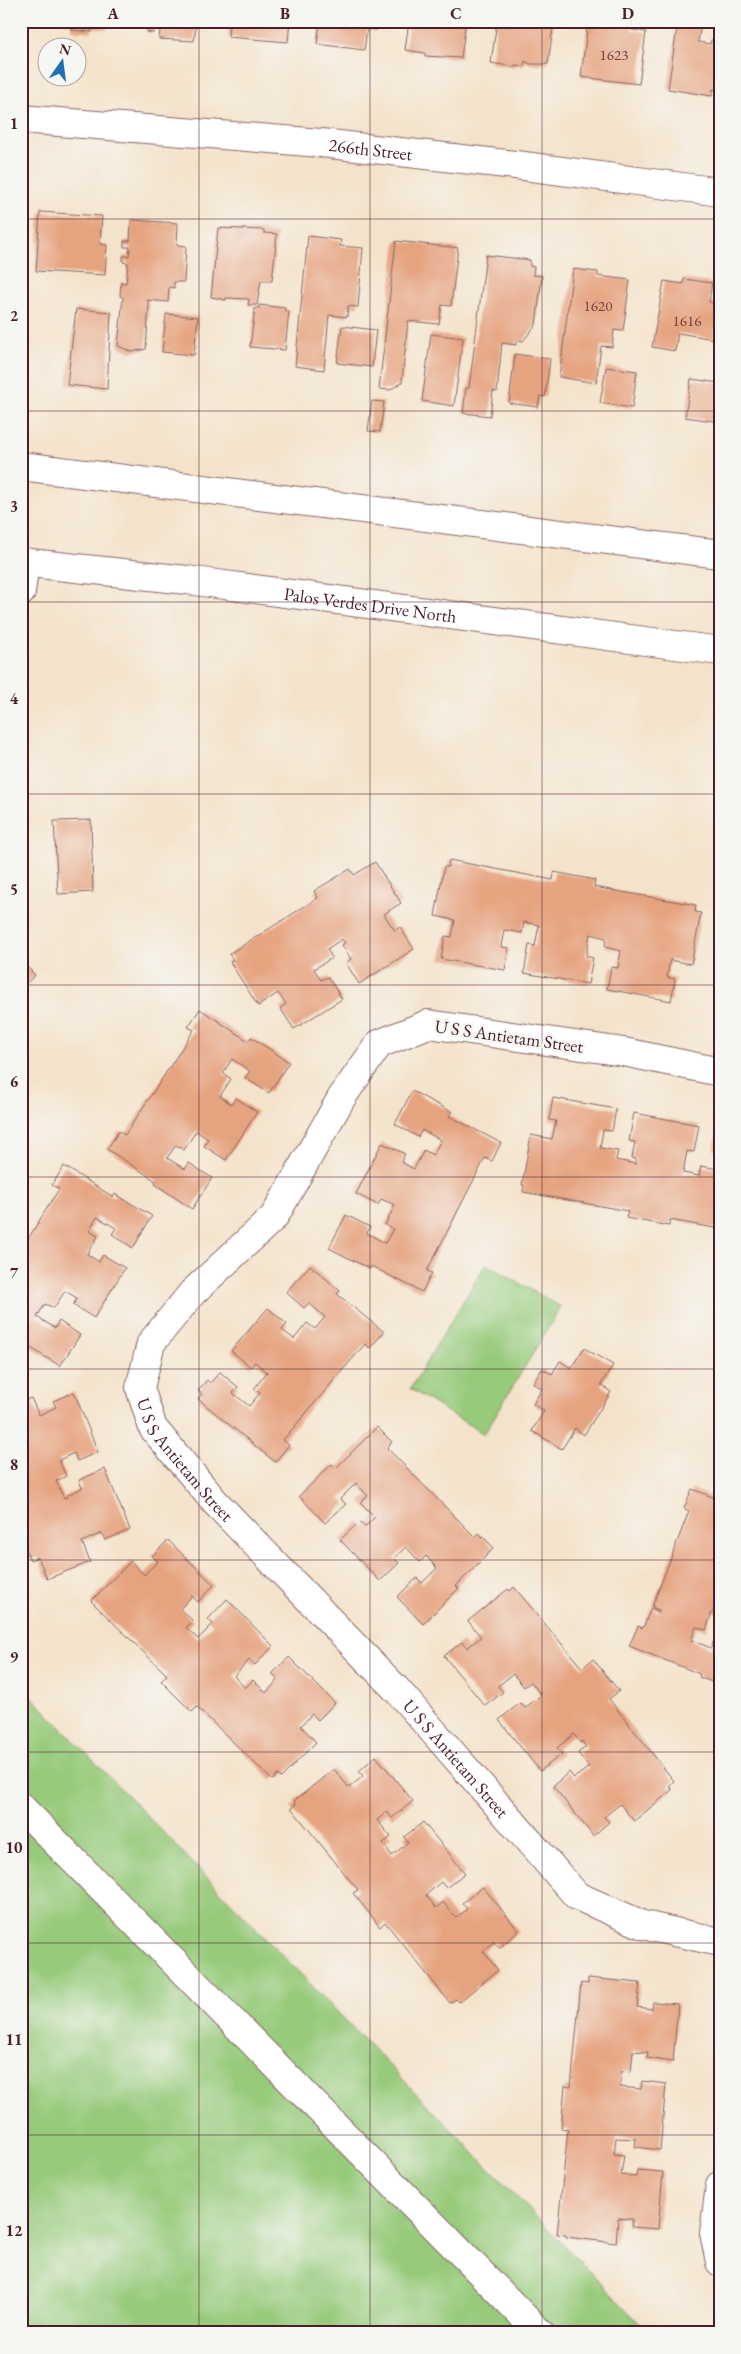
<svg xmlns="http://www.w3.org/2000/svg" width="741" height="2354" viewBox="0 0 741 2354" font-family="'EB Garamond',serif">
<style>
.green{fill:#97ca7a;stroke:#707452}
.building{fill:#e6a37f}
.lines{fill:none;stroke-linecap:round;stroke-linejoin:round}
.minor-casing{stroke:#866463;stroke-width:30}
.major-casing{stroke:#866463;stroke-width:30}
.minor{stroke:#fff;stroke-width:28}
.major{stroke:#fff;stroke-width:28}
.grid{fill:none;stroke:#4a1f2b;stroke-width:1;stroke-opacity:0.55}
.labels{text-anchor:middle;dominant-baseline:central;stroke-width:5;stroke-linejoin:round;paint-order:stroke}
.number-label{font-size:15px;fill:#714040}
.street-label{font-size:18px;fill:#4a1f2b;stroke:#f6f6f2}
.neatline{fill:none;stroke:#4a1f2b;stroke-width:2}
.grid-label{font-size:16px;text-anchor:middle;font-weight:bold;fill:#4a1f2b}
</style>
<rect width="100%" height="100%" fill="#f6f6f2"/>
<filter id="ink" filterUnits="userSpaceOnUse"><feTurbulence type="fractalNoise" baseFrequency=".02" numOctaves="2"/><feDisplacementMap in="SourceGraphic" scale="10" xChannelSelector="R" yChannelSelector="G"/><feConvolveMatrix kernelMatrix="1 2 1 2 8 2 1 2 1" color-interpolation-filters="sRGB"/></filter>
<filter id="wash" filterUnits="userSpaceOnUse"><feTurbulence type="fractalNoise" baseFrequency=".0096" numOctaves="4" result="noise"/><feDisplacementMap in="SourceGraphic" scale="20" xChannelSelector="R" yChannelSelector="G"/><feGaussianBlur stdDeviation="1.12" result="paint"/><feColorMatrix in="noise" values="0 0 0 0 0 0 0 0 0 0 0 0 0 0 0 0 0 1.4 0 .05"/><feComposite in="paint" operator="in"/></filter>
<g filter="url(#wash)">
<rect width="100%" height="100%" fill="#f4e3cb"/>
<path class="green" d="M486,1264L561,1307L484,1434L410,1389Z
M21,1686L649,2333H21Z"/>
<g id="blocks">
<path class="building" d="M53,21H108L107,29L92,28V32L71,30L72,24Z
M141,21H199V25H196L194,41L159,39L160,30L154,29L153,33L147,32V28H141Z
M229,21H290L288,42L228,37Z
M320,21H378L377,30L367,29L364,50L317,44Z
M409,21H466L461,58L425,56V53L405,50Z
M497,21H554L548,64H530L525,61L524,66L515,65V67L491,63Z
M588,21H633L632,30L646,32L639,84L581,77Z
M678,21L701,25L698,42L710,44L711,40L720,41V82H718L717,90L713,89L712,96L668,89Z
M40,212L102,216L100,244L107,245L105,275L36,271Z
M131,220L178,223L177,245L186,246L184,282H174V288L169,287L168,302L147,300L149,304L146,349L132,352L118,346L123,297L120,296L121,282L126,283L128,263L123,262V256H129L130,247H124V241H130Z
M218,228L264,230V233L277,234L272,281H261L257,305H248L249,299L226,298V300L211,297Z
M308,236L341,240L340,246L363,248L358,307L348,306L347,317L329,315L324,370L295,366Z
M396,241L458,248L451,306L442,305L439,324L408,321L402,382L390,390L379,389Z
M486,255L530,260V266L534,267L533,275L542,276L536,325L523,341L516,340V345L502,343L497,392L493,391L490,416L463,413L466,388H469Z
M573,269L598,272V276L630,280L623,331L614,330L612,347L601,346L596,383L559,377Z
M684,279L712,283L709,302L720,304L714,339L678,333L675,351L652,347L664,281L683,284Z
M259,305L285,308V311H289L285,350L250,347L255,308H259Z
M76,309L111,312L107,389L67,385Z
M166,314L198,317L194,355L162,352Z
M342,326L376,330L372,367L337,363Z
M431,334L463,338L454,406L422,401Z
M515,354L550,359L545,397L540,396L538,407L509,403Z
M606,367L637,371L632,408L600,403Z
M691,379L720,383V422L685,417Z
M372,401L384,402L380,432L368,431Z
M91,820L93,892L58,894L54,821Z
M449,860L553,880L554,872L595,880L594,887L696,905L695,912L701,913L691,964L670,960L667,977L675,979L671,1001L607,989L611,967L618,968L621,951L605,947L606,938L590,934L586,956L593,958L588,984L524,973L529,945L535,946L539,925L524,922L522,933L504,930L501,947L509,948L505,970L441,959L445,936L452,937L455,920L435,916L444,867H448Z
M375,862L401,903L384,914L395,931L400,927L414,949L359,984L346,963L351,959L342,945L345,943L342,939L327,949L332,958L314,969L321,980L328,977L342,999L294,1029L280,1008L286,1004L278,993L258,1006L230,962L233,960L229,954L318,898L314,891L350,869L354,875Z
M21,961L35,975L21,988Z
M200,1009L248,1041L251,1037L289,1062L269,1093L245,1078L250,1071L232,1059L223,1073L231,1079L220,1096L231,1104L236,1098L257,1112L226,1160L204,1146L208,1139L196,1131L184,1150L176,1145L167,1158L185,1169L189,1163L212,1178L192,1209L155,1184L156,1181L107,1149L119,1131L125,1135L194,1030L188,1027Z
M412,1091L452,1112L449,1116L501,1143L492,1161L485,1158L427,1271L432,1273L422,1292L371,1266L370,1269L329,1248L346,1215L370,1227L367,1233L385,1243L393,1229L385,1225L395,1205L381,1199L378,1205L356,1194L382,1143L405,1154L401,1162L414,1169L424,1150L433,1155L441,1140L422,1130L418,1137L395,1124Z
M553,1098L616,1109L612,1131L603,1130L600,1148L618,1151L616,1160L636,1164V1159L632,1158L635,1142L629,1141L634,1113L699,1125L694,1152L687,1151L683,1173L699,1176L701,1166L718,1169L720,1165V1229L670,1220L669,1226L626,1218L628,1211L523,1192L524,1185H522L531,1135L552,1139L556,1121L549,1120Z
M717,1129L720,1130V1151L714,1150Z
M64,1166L113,1197L115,1194L152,1216L133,1248L112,1234L116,1228L97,1217L89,1231L98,1236L87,1254L99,1262L103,1255L125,1268L94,1318L73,1305L77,1298L65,1291L54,1308L45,1304L37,1317L55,1328L59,1321L80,1335L60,1366L21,1342V1250L59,1189L52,1185Z
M310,1265L340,1291L337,1294L384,1332L370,1348L365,1344L283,1440L289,1445L275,1462L198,1399L202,1394L198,1391L207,1380L210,1383L220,1372L238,1387L233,1393L249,1406L260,1393L254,1389L267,1372L255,1362L251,1367L231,1351L268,1308L287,1324L282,1330L294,1339L307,1323L315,1329L325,1317L309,1303L304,1308L286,1292Z
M584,1348L613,1365L601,1385L611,1392L584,1435L575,1428L562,1449L532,1431L544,1411L533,1404L542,1389L533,1383L542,1369L552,1374L560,1361L571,1368Z
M74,1392L98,1452L77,1461L74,1453L59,1460L66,1476L56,1481L64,1498L68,1497L67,1495L82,1488L79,1480L105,1469L130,1530L105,1540L102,1533L82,1542L90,1562L47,1579L38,1557L30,1560L21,1539V1402L31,1398L39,1415L56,1407L53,1401Z
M377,1427L392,1442L387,1448L475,1537L479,1533L494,1548L456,1586L459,1588L423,1624L397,1597L417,1578L422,1583L437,1568L426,1556L420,1562L406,1547L394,1558L399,1563L380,1581L340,1540L359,1522L365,1527L375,1517L360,1502L368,1496L356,1483L340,1499L346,1504L325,1523L299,1496L332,1464L336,1468Z
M692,1489L720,1500V1614L712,1612L706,1630L696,1627L691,1640L711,1648L713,1642L720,1644V1685L699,1677L700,1674L629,1646L638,1626L643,1628L651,1608L659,1612V1610L652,1607L689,1511L684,1508Z
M168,1540L214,1585L198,1602L192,1596L180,1609L193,1621L186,1628L198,1639L213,1624L208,1619L227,1599L273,1646L255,1665L249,1660L234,1676L245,1688L253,1680L266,1693L278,1680L272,1674L289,1657L335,1703L318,1720L312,1714L301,1726L316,1742L281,1778L278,1775L272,1780L197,1707L192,1712L161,1681L167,1675L91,1601L131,1561L144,1575L158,1561L152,1556Z
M514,1587L582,1668L593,1659L619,1691L609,1699L674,1781L669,1786L672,1790L634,1821L620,1804L604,1817L609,1822L593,1836L553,1786L569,1772L574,1778L589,1767L578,1753L586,1747L582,1741L580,1743L574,1734L557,1748L562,1754L540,1771L499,1720L520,1703L525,1708L541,1695L531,1682L524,1687L513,1674L498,1686L503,1692L485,1706L444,1656L462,1642L467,1648L481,1637L468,1621L508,1589L510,1591Z
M376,1756L413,1801L392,1818L387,1812L377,1820L391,1837L383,1843L392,1856L408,1842L404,1837L423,1822L465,1873L446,1888L441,1882L426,1895L436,1908L443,1902L456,1918L467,1909L462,1903L483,1887L519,1931L499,1948L494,1942L483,1951L498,1970L459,2002L456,1999L450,2003L385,1922L380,1927L353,1893L358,1890L291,1808L296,1804L294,1801L334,1769L349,1788L363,1776L359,1771Z
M588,1978L640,1983L637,2007L652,2009L653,2002L678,2004L673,2062L647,2058L648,2052L633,2051L631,2072L622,2071L620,2087L641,2089L642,2081L666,2084L660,2150L635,2147L636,2139L616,2138L614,2154L624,2155L621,2175L636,2177L637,2170L663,2172L658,2229L632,2227V2219L618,2218L616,2243L566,2237V2235L557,2234L568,2130L561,2129L565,2086L571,2087L581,1983L588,1984Z"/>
</g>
</g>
<g filter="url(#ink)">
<use href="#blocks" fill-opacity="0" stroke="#866463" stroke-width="1"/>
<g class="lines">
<g class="minor-casing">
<g id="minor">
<path id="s1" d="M21,119L321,143L524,166L720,192"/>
<path d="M21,592L25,562"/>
<path id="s2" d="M720,1072L624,1052L428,1024L379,1044L342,1097L274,1217L193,1292L151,1343L140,1388L153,1428L215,1502L397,1690L577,1896L643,1925L720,1942"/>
<path d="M21,1807L540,2333"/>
<path d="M720,2185L714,2233L720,2262"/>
</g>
</g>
<g class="major-casing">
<g id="major">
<path d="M21,466L720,554"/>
<path id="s3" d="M21,562L187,580L720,651"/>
</g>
</g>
<use href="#minor" class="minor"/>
<use href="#major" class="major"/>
</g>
</g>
<path class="grid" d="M199,21V2333M370,21V2333M542,21V2333M21,219H720M21,411H720M21,602H720M21,794H720M21,985H720M21,1177H720M21,1369H720M21,1560H720M21,1752H720M21,1943H720M21,2135H720"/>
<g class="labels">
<g class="number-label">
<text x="614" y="54">1623</text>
<text x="598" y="305">1620</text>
<text x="687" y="320">1616</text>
</g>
<g class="street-label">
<text stroke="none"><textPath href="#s1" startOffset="351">266th Street</textPath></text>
<text stroke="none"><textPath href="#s3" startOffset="352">Palos Verdes Drive North</textPath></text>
<text transform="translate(509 1036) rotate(8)">U S S Antietam Street</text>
<text stroke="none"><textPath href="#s2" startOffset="860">U S S Antietam Street</textPath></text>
<text stroke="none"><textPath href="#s2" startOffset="1265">U S S Antietam Street</textPath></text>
</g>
</g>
<rect width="741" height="2354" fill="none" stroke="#f6f6f2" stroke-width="55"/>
<g transform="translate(62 62) rotate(14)"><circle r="24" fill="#f6f6f2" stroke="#b1a0a2"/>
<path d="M0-4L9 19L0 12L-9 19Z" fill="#1f6fb2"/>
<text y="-8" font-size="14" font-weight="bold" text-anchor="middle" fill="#4a1f2b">N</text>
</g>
<rect x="28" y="28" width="686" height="2298" class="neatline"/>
<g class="grid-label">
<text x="113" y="19">A</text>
<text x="285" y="19">B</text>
<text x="456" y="19">C</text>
<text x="628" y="19">D</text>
<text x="14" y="129">1</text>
<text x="14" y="321">2</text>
<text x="14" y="512">3</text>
<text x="14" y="704">4</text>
<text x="14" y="895">5</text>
<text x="14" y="1087">6</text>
<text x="14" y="1278">7</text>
<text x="14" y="1470">8</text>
<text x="14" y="1662">9</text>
<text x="14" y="1853">10</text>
<text x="14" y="2045">11</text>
<text x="14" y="2236">12</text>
</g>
</svg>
